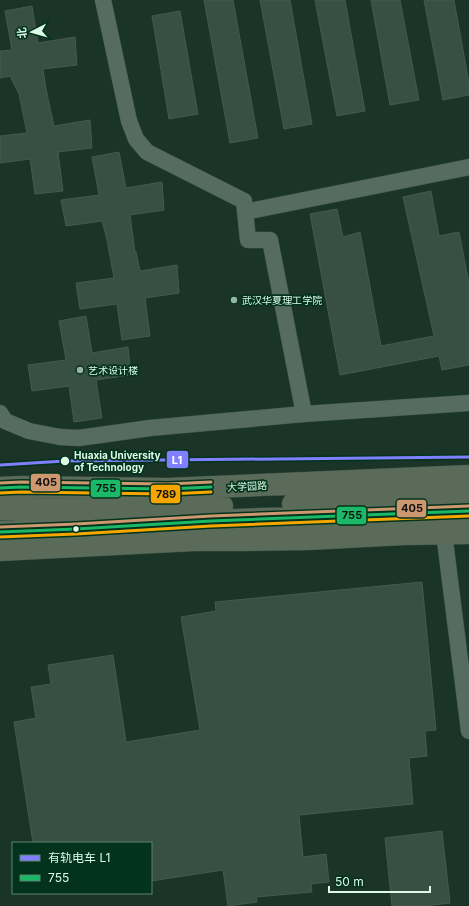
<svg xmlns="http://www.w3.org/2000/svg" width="469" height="906" viewBox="0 0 469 906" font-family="Inter,'Noto Sans SC',sans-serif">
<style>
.building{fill:#385043;stroke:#445a4e}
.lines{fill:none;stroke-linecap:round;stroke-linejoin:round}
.minor-casing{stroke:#3b5044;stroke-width:17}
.primary-casing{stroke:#3b5044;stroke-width:23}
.minor{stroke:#566c60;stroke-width:16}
.primary{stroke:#5a6b5a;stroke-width:22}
.bus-1-casing{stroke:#03331c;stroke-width:6}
.bus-2-casing{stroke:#03331c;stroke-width:6}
.bus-3-casing{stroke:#03331c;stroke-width:6}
.bus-1{stroke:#1ab867;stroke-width:3}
.bus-2{stroke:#f7a600;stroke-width:3}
.bus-3{stroke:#cd976f;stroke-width:3}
.tram-1-casing{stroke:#03331c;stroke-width:6}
.tram-1{stroke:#8080ff;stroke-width:3}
.poi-dot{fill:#98b5a3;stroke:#03331c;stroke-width:1.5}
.stop-dot{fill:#dcfae6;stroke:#03331c;stroke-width:1.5}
.labels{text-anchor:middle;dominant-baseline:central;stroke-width:3.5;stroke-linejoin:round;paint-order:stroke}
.poi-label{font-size:10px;fill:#dcfae6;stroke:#03331c;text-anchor:start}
.stop-label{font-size:10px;font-weight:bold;fill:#dcfae6;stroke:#03331c;text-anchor:start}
.street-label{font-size:10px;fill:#dcfae6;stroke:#03331c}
.line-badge{stroke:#03331c;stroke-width:1.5}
.badge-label{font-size:11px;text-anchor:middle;font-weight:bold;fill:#fff}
.pale-badge-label{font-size:11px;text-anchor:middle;font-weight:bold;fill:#111}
</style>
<rect width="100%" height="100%" fill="#1a3427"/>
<path class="building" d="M204,0H233L258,138L230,143Z
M260,0H290L312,124L284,129Z
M315,0H345L365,111L337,116Z
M371,0H400L419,100L390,105Z
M424,0H454L469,83V95L443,100Z
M32,6L38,43L75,37L77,65L43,69L46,89L54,126L90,120L92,148L58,152L63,191L35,194L30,159L0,163V136L27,133L19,94L10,76L0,78V51L12,50L5,11Z
M180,11L198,114L169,119L152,16Z
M119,152L126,188L162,182L164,210L130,215L135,252H136L140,271L177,265L179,293L145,298L150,336L122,340L117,304L80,309L76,283L114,278L107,240L102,221L66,226L61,200L99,195L92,157Z
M431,191L439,236L459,232L469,283V365L442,370L439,356L340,375L310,214L337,209L343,237L360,232L381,346L434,336L403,197Z
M86,316L92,353L128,347L131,375L96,380L102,418L74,422L69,386L32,391L28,365L66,360L59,321Z
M422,582L436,730L425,731L427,756L409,758L413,804L299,815L303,857L326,854L329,882L311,884L312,892L256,897L257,902L228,906L223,870L151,881V843H33L14,722L36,718L31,687L51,684L48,665L113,655L126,742L200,730L181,617L216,611L215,602Z
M442,831L450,903L425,906H392L385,838Z"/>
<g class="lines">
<g class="minor-casing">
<path id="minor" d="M245,212L469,167
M0,413L5,421L29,431L60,437L79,438L150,428L304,414L270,240H248L244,201L147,152L136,139L129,121L103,0
M304,414L469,403
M444,533L469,731"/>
</g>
<g class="primary-casing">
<path id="primary" d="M0,488L21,487L168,489L469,476
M293,504L424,494L469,495
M0,509L80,510L222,506
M0,532L76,529L211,521L469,511
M0,550L194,540H243L308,539L404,534L469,533"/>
</g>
<use href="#minor" class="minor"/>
<use href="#primary" class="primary"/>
<g class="bus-1-casing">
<path id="bus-1" d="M0,488L21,487L168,489L211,487
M0,532L76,529L211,521L469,511"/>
</g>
<g class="bus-2-casing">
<path id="bus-2" d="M0,493L21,492L168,494L211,492
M0,537L76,534L211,526L469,516"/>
</g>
<g class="bus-3-casing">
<path id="bus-3" d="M0,483L21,482L168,484L211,482
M0,527L76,524L211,516L469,506"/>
</g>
<use href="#bus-1" class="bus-1"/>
<use href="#bus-2" class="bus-2"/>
<use href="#bus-3" class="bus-3"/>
<g class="tram-1-casing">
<path id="tram-1" d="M0,465L65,461L469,457"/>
</g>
<use href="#tram-1" class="tram-1"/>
</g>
<g class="poi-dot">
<circle cx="234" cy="300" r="4"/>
<circle cx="80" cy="370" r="4"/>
</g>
<g class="stop-dot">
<circle cx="65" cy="461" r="5"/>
<circle cx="76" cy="529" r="3.5"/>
</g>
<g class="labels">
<g class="poi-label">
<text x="242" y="300">武汉华夏理工学院</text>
<text x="88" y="370">艺术设计楼</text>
</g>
<g class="stop-label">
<text x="74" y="455">Huaxia University<tspan x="74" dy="12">of Technology</tspan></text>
</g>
<g class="street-label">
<text transform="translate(247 486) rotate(-3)">大学园路</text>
</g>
</g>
<g class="line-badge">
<rect x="166" y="450" width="23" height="19" rx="4" fill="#8080ff"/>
<rect x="30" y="473" width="31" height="19" rx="4" fill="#cd976f"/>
<rect x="90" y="479" width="31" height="19" rx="4" fill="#1ab867"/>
<rect x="150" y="484" width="31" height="20" rx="4" fill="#f7a600"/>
<rect x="396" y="499" width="31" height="19" rx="4" fill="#cd976f"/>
<rect x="336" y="506" width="31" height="19" rx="4" fill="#1ab867"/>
</g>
<g class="badge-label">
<text x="177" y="464">L1</text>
</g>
<g class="pale-badge-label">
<text x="46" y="486">405</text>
<text x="106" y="492">755</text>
<text x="166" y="498">789</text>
<text x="412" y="512">405</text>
<text x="352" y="519">755</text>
</g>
<rect x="12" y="842" width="140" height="52" fill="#03331c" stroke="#5a836d"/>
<rect x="20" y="855" width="20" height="6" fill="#8080ff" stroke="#5a836d"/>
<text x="48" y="862" font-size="12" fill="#dcfae6">有轨电车 L1</text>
<rect x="20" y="875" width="20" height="6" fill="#1ab867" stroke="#5a836d"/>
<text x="48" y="882" font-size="12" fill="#dcfae6">755</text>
<g transform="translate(32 32) rotate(264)" stroke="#03331c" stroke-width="3" paint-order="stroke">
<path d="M0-3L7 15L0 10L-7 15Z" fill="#dcfae6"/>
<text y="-6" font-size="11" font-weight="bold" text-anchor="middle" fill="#dcfae6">北</text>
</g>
<path d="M329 886v6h101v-6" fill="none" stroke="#dcfae6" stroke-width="2"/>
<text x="335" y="886" font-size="12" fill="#dcfae6" stroke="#03331c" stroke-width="3" paint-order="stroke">50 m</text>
</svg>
